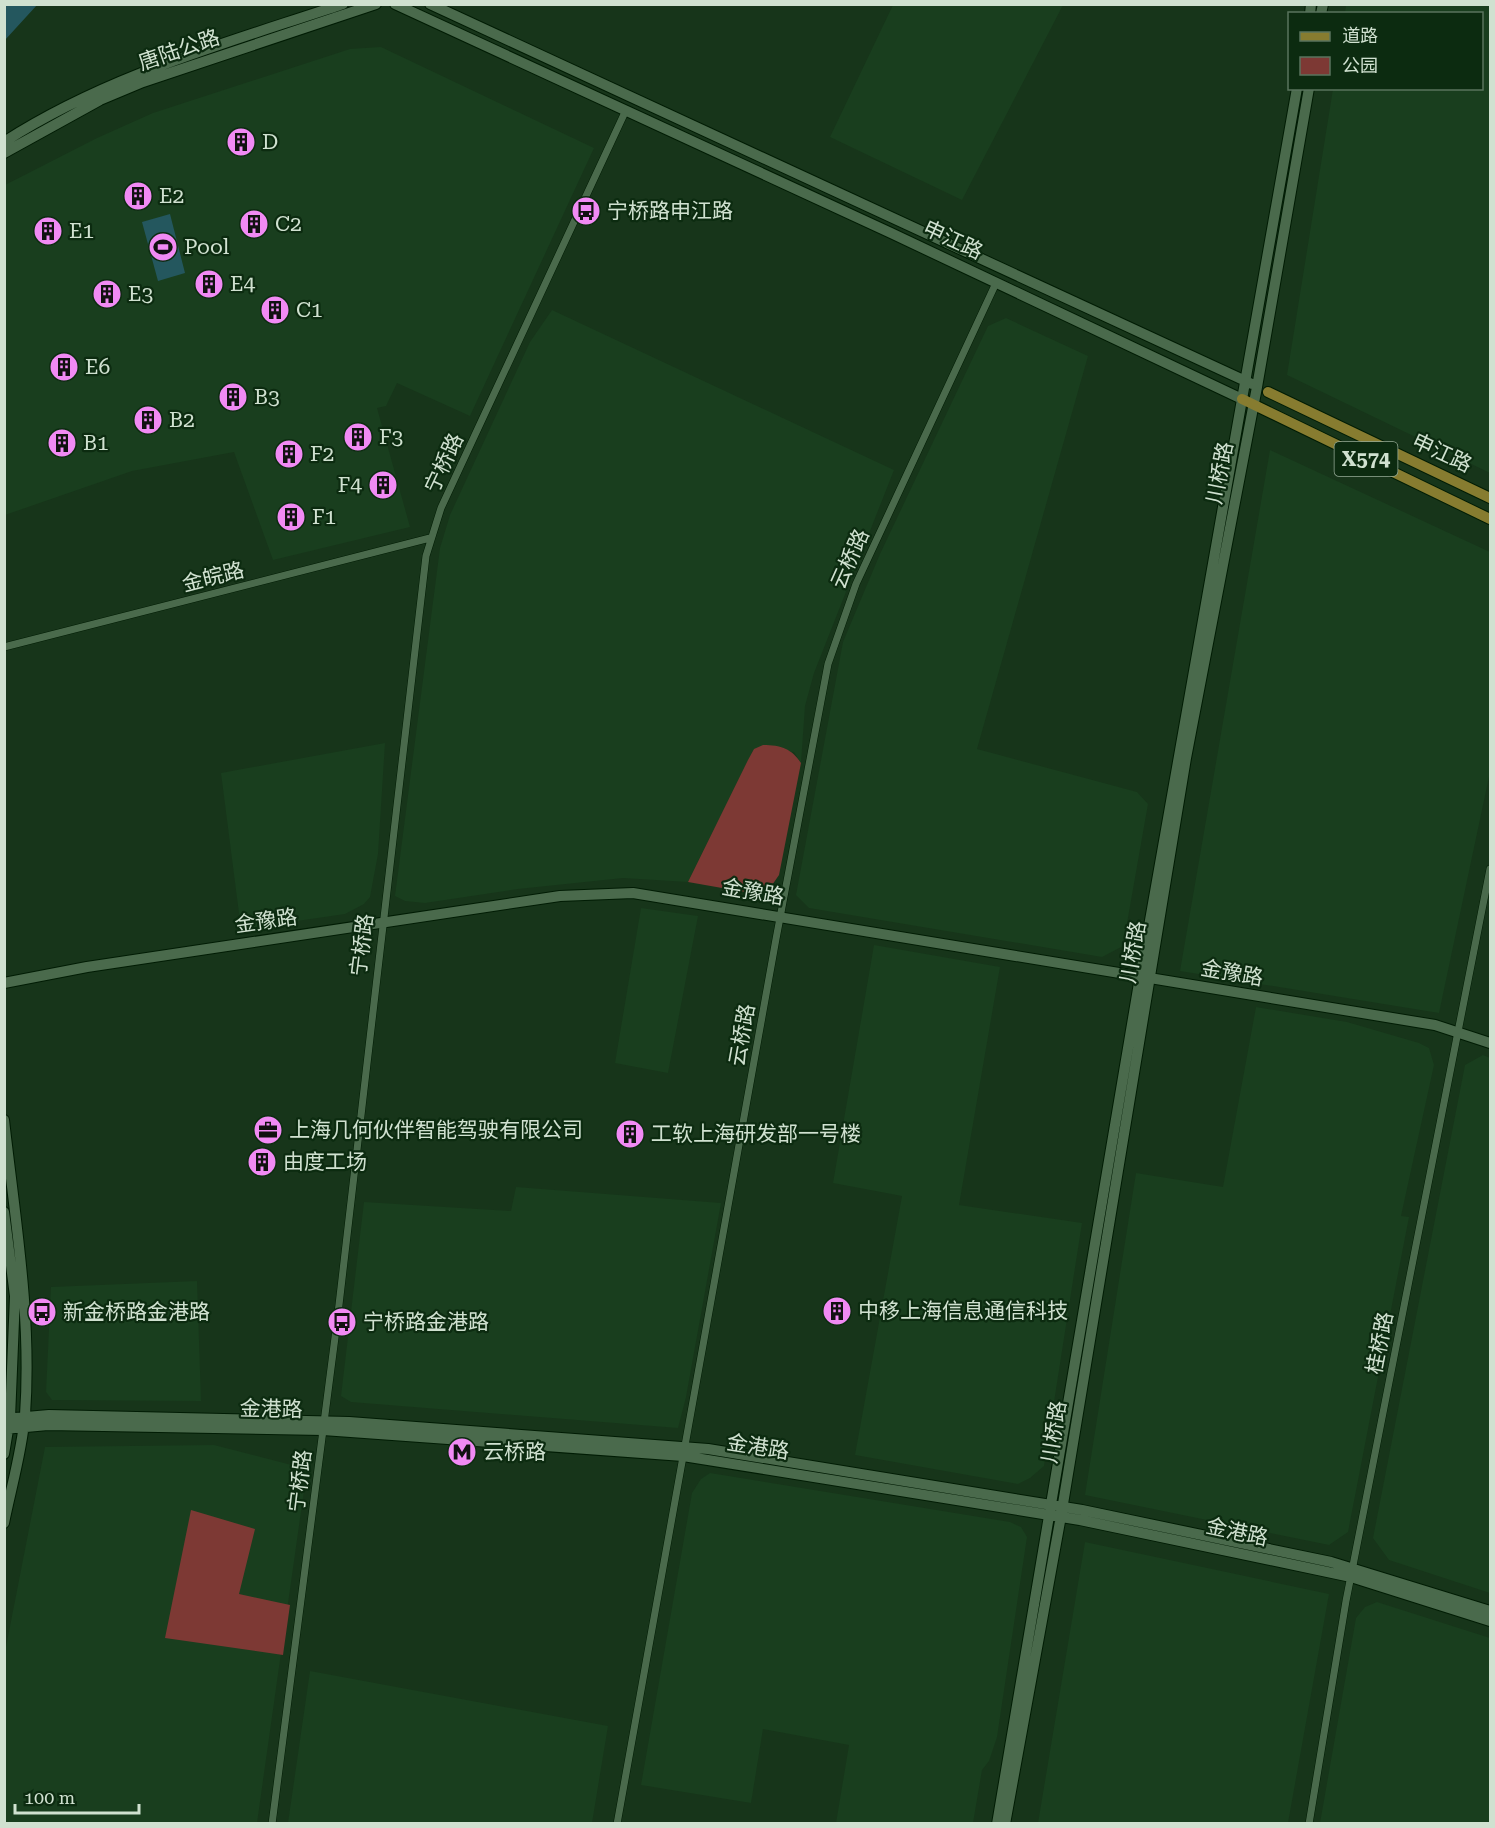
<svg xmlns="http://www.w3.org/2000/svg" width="1495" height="1828" viewBox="0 0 1495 1828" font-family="'Roboto Serif','Noto Sans SC',serif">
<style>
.built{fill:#193e1e}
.green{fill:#7d3934}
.water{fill:#24575e}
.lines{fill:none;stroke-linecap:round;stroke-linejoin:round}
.street-casing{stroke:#001c04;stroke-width:8}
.secondary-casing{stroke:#001c04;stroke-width:12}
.primary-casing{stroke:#001c04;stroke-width:12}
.street{stroke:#4a6a4c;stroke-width:7}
.secondary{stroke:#4a6a4c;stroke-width:10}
.primary{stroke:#877c30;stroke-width:10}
.labels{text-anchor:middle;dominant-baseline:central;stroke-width:4.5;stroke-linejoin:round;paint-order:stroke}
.shield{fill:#0c2b10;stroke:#95aa96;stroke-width:1.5}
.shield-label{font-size:20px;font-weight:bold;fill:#d0e1d0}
.street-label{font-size:21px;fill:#d0e1d0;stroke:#0c2b10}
.poi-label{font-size:21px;fill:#d0e1d0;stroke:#0c2b10;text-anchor:start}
</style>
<rect width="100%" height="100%" fill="#17351a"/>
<path class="built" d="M893,5H1063L962,200L830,137Z
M1346,5H1490V473L1287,375L1333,89L1482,88V14L1345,13Z
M381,47L594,148L470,416L397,383L386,406L377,408L410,527L273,560L234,452L132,471L5,515V185L97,138L153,113L350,49Z
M552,310L894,470L814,673L805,706L801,763L794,752L754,749L688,882L623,878L518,889L425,903L405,901L395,896L440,548L450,515L530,342Z
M1006,318L1088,356L977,749L1137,792L1148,804L1123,946L1102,957L809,908L796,895L843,642L880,554L988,326Z
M1270,450L1490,552V772L1439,1013L1180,971Z
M385,743L378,854L370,897L364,904L345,914L241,929L221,773Z
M641,908L698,916L668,1073L615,1063Z
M874,945L1000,967L959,1205L1082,1223L1044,1466L1030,1478L1018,1484L855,1455L902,1196L833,1183Z
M1256,1007L1347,1022L1419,1043L1429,1048L1434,1065L1401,1216L1409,1217L1348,1532L1329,1545L1085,1495L1136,1173L1223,1187Z
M1483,1055L1490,1058V1593L1389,1560L1373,1538L1465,1065Z
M516,1187L721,1203L686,1397L678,1428L351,1402L341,1396L364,1202L511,1211Z
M197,1281L201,1401L52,1400L46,1392L51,1287Z
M214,1445L307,1469L257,1823L5,1824V1652L45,1447Z
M710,1473L1010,1522L1021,1527L1027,1537L997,1737L989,1761L982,1770L973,1823H836L849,1745L763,1729L751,1803L641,1785L692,1493L701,1479Z
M1085,1542L1329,1594L1288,1823H1038Z
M1377,1602L1490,1638V1823H1320L1356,1618L1365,1607Z
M310,1671L608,1726L592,1823H288Z"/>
<path class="green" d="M763,745C781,745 792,749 801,763L779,875L770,888L756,894L688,882L748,760L754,749Z
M191,1510L255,1529L239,1594L290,1605L283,1655L165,1638Z"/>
<path class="water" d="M5,4L37,5L5,40L4,5Z
M170,214L185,273L158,281L142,222Z"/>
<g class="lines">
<g class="street-casing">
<path id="street" d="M4,647L430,538
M272,1824L337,1322L426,556L441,508L626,110
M617,1824L776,939L828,664L856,584L996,283
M1309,1824L1346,1601L1490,869"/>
</g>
<g class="secondary-casing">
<path id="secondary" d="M395,4L891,233L1242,399
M430,4L1252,384
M1310,14L1311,4
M1321,14L1323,4
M4,142C108,75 227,43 343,4
M4,153L100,100L143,82L376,4
M4,983L87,967L560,896L633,893L1435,1025L1490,1043
M4,1120C15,1218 32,1317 25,1415C22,1451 11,1488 4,1523
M4,1212L15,1296L10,1418L4,1454
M4,1419L49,1415L349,1422L708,1449L1082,1510L1331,1562L1490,1611
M4,1429L48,1425L323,1430L683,1456L1080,1520L1351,1577L1490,1621
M997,1824L1140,977L1297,88
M1005,1824L1061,1516L1186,758L1257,387L1309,88"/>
</g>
<g class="primary-casing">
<path id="primary" d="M1268,392L1490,498
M1242,399L1490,519"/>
</g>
<use href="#street" class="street"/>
<use href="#secondary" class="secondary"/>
<use href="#primary" class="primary"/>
</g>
<defs>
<g id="building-disc" transform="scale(1.5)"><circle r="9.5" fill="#f18af4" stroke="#0c2b10"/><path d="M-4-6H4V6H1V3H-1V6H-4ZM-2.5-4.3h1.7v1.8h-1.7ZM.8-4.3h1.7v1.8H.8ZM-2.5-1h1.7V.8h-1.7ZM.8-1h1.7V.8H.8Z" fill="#111"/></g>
<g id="bus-disc" transform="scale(1.5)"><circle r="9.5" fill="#f18af4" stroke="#0c2b10"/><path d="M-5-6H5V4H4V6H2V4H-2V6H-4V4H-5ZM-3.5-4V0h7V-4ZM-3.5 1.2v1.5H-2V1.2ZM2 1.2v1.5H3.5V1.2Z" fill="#111"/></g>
<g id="stadium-disc" transform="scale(1.5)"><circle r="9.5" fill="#f18af4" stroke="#0c2b10"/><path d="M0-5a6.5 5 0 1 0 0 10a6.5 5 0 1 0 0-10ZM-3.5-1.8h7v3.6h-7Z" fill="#111"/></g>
<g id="office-disc" transform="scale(1.5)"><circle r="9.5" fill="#f18af4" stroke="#0c2b10"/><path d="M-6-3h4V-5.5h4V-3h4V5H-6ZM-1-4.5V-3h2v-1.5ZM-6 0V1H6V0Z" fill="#111"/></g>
<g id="metro-disc" transform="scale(1.5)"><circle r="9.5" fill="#f18af4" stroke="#0c2b10"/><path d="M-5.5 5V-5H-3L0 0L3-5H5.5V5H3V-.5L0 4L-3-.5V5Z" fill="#111"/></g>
</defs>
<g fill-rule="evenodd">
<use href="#building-disc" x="241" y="142"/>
<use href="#building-disc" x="138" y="196"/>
<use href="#bus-disc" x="586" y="211"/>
<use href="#building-disc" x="254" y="224"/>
<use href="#building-disc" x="48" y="231"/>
<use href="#stadium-disc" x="163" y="247"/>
<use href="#building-disc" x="209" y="284"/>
<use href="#building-disc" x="107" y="294"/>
<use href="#building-disc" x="275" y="310"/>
<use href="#building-disc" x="64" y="367"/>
<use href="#building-disc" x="233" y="397"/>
<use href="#building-disc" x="148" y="420"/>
<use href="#building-disc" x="358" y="437"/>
<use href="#building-disc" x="62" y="443"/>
<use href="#building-disc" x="289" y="454"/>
<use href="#building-disc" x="383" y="485"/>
<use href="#building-disc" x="291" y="517"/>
<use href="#office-disc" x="268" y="1130"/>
<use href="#building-disc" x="630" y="1134"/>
<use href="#building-disc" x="262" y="1162"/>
<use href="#building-disc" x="837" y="1311"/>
<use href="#bus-disc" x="42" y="1312"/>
<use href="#bus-disc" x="342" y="1322"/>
<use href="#metro-disc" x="462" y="1452"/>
</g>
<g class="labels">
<rect class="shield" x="1334.5" y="442" width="63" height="34" rx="4.5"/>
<g class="shield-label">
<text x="1366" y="459">X574</text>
</g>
<g class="street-label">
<text transform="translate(179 50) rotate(-19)">唐陆公路</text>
<text transform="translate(953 240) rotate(25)">申江路</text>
<text transform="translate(1442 453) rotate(25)">申江路</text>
<text transform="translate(444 463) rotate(-65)">宁桥路</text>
<text transform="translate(1220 473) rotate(-79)">川桥路</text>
<text transform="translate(850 559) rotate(-66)">云桥路</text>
<text transform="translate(213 577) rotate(-14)">金皖路</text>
<text transform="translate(753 892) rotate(10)">金豫路</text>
<text transform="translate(266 921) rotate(-8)">金豫路</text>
<text transform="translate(362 945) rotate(-83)">宁桥路</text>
<text transform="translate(1133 952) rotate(-80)">川桥路</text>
<text transform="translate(1232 973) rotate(10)">金豫路</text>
<text transform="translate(742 1035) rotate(-80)">云桥路</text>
<text transform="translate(1380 1343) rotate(-79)">桂桥路</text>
<text transform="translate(271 1409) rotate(1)">金港路</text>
<text transform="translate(1054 1432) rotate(-81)">川桥路</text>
<text transform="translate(758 1447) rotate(9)">金港路</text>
<text transform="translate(300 1481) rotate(-83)">宁桥路</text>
<text transform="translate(1237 1532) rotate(12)">金港路</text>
</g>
<g class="poi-label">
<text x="262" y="142">D</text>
<text x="159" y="196">E2</text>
<text x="607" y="211">宁桥路申江路</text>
<text x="275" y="224">C2</text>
<text x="69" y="231">E1</text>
<text x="184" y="247">Pool</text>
<text x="230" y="284">E4</text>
<text x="128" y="294">E3</text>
<text x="296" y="310">C1</text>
<text x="85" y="367">E6</text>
<text x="254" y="397">B3</text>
<text x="169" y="420">B2</text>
<text x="379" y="437">F3</text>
<text x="83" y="443">B1</text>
<text x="310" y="454">F2</text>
<text x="362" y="485" text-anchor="end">F4</text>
<text x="312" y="517">F1</text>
<text x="289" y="1130">上海几何伙伴智能驾驶有限公司</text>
<text x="651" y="1134">工软上海研发部一号楼</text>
<text x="283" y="1162">由度工场</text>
<text x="858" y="1311">中移上海信息通信科技</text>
<text x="63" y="1312">新金桥路金港路</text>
<text x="363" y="1322">宁桥路金港路</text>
<text x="483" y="1452">云桥路</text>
</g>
</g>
<rect width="1495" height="1828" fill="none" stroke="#d0e1d0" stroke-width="12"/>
<rect x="1288" y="12" width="195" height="78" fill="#0c2b10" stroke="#5a745d" stroke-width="1.5"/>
<rect x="1300" y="32" width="30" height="9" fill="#877c30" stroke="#5a745d" stroke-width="1.5"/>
<text x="1342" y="42" font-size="18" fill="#d0e1d0">道路</text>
<rect x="1300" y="57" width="30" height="18" fill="#7d3934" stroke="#5a745d" stroke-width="1.5"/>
<text x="1342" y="72" font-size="18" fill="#d0e1d0">公园</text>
<path d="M15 1804v9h124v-9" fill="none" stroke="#d0e1d0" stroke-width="3"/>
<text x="24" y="1804" font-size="18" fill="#d0e1d0" stroke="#0c2b10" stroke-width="4.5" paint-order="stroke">100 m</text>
</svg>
